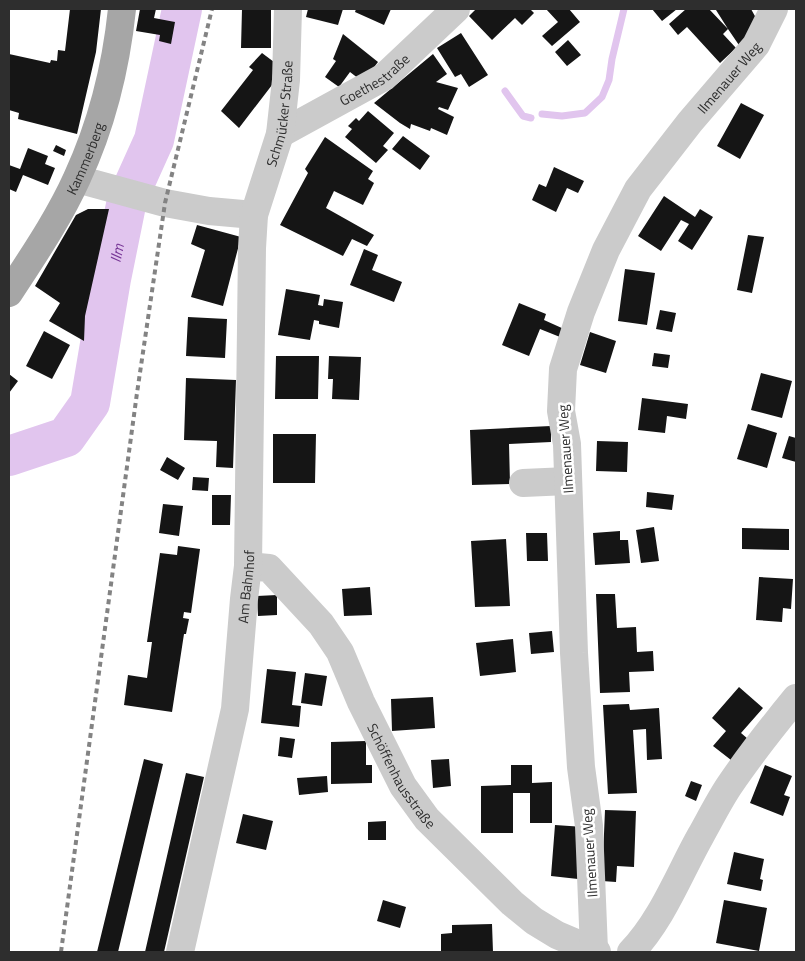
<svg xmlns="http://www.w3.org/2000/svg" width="805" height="961" viewBox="0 0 805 961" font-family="'Titillium Web',sans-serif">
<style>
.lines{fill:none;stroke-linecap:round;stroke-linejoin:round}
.stream{stroke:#e1c5ee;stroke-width:7}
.river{stroke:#e1c5ee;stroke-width:40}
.building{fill:#151515}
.minor{stroke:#cbcbcb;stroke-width:28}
.major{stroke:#a6a6a6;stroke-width:28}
.rail{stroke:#838383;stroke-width:4;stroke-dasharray:5 4;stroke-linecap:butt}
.labels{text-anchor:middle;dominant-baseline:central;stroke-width:5;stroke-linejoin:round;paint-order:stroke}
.street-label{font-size:14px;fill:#2e2e2e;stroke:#fff}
.water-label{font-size:15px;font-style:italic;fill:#773696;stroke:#fff}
</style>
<rect width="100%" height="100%" fill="#fff"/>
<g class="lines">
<path class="stream" d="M505,91L523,116L531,118
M542,114L562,116L585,113L602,97L609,80L612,59L624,9
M123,219L136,222"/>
<path class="river" id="s1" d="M9,456L66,437L90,403L111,279L127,200L154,140L182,9"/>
</g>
<path class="building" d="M70,9H101L96,52L77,134L18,119L19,113L9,110V54L50,63L51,60L57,61L58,50L65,51Z
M140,9H156L154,18L175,22L171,44L159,41L160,35L136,31Z
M242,9H271V48H241Z
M308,9H343L338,25L306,17Z
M356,9H391L384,25L355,12Z
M476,9H530L534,13L522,25L515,18L492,40L469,16Z
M546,9H569L580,22L552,46L542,36L558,22Z
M652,9H677L662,21Z
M686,9H709L728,29L716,10L718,9H751L761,27L743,51L728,29L723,34L736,48L720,63L687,27L678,35L669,24Z
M461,33L488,75L469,87L461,74L455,77L437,48Z
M343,34L378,62L363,82L350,72L339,87L325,77L336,61L333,59Z
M568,40L581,55L567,66L555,52Z
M262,53L274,62L272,85L239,128L221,111L253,70L249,67Z
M433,54L447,74L436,82L458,88L448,110L439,107L438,109L454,117L447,135L431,128L430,131L411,124L410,129L400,123L374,103Z
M741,103L764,115L740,159L717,146Z
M368,111L394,133L383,146L388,150L376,163L345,137L352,129L348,126L356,118L359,121Z
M403,136L430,156L420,170L392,149Z
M325,137L373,171L368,179L374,183L363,205L334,191L326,208L374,235L367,246L352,239L343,256L280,225L308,173L305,169Z
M56,145L66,150L64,156L53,151Z
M28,148L48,156L45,164L55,168L48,185L23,175L16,192L9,189V165L20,169Z
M554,167L584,181L578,193L567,188L556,212L532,200L539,184L546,187Z
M664,196L695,217L700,209L713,217L692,250L678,241L689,224L681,220L661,251L638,236Z
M88,209H109L85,316L84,341L49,321L60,303L35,286L76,215Z
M197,225L241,237L223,306L191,297L205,250L191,244Z
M748,235L764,237L752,293L737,290Z
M364,249L378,255L372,270L402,282L394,302L350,285Z
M625,269L655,273L647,325L618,321Z
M286,289L320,295L318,305L323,306L324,299L343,302L339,328L319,324V321L314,320L310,340L278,335Z
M519,303L546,314L544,320L564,329L560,337L540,329L529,356L502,345Z
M660,310L676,313L672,332L656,329Z
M188,317L227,319L225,358L186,356Z
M44,331L70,345L52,379L26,366Z
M590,332L616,341L606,373L580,365Z
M654,353L670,355L668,368L652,366Z
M276,356H319L318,399H275Z
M329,356L361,357L359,400L332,399L333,379H328Z
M761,373L792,381L782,418L751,410Z
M9,374L18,381L9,393Z
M186,378L236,380L233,468L216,467L217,441L184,440Z
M642,398L688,404L686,419L667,416L665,433L638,430Z
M748,424L777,433L767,468L737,459Z
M551,426V442L509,444L510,484L472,485L470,430Z
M273,434H316L315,483H273Z
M789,436L796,438V462L782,458Z
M597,441L628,442L627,472L596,471Z
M167,457L185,468L178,480L160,470Z
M193,477L209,478L208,491L192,490Z
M647,492L674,495L672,510L646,507Z
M212,495H231L230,525H212Z
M163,504L183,506L179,536L159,533Z
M654,527L659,561L641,563L636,530Z
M742,528L789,529V550L742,549Z
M620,531V540H628L630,563L595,565L593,533Z
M526,533H547L548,561H527Z
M506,539L510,606L475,607L471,541Z
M178,546L200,549L191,613L184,612L183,618L189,619L186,634H184L172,712L124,705L128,675L147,678L152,642H147L160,553L177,555Z
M759,577L793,579L791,609L783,608L782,622L756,620Z
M370,587L372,615L344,616L342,589Z
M596,594H615L617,628L636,627L637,652L653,651L654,671L629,672L630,692L600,693Z
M277,595V615L258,616L257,596Z
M552,631L554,652L531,654L529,633Z
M513,639L516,672L480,676L476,643Z
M267,669L296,672L292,705L301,706L299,727L261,723Z
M305,673L327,676L322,706L301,703Z
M739,687L763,708L741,733L748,739L731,760L713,746L726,731L712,718Z
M433,697L435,728L392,731L391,699Z
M629,704L630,710L659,708L662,759L647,760L646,729L633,730L637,793L608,794L603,705Z
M280,737L295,739L292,758L278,756Z
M366,741V765H372V783L331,784V742Z
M144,759L163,764L118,952H97Z
M449,759L451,786L433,788L431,760Z
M511,765H532V783L552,782V823H530V793H513V833H481V786L511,785Z
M765,765L792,776L784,795L790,797L783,816L750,803Z
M186,773L204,777L164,952H145Z
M327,776L328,792L299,795L297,778Z
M691,781L702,785L696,801L685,796Z
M605,810L636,811L634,867L617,866L616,882L602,881Z
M243,814L273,821L266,850L236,843Z
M386,821V840H368V822Z
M555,825L584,827L578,879L551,876Z
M734,852L764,859L760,879L763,880L761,891L727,884Z
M383,900L406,907L400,928L377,921Z
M724,900L767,908L759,951L716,943Z
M492,924L493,952H441V934L452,933V925Z"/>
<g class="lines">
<g class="minor">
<path id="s2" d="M280,134L384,77L456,9"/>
<path d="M77,179L165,203L209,211L254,215"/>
<path d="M523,483L568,481"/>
<path id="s3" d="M248,566L269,568L321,624L340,652L361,702L403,786L427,819L512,903L534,921L557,935L597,952"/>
<path id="s4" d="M594,950L589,826L581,767L574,653L567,444L561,411L563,369L581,312L606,250L638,189L690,122L756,45L774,9"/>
<path id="s5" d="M180,952L235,709L244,599L248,566L252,248L254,215L280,134L286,80L288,9"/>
<path d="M631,952C662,920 679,874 701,835C710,819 719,801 729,786C750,755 773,726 796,698"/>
</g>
<path class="major" id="s6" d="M9,293C33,256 59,218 77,178C102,124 116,67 122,9"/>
<path class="rail" d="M61,952L137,393L165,203L212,9"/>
</g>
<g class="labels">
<g class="street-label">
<text stroke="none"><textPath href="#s4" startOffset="922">Ilmenauer Weg</textPath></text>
<text stroke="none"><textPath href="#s2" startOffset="109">Goethestraße</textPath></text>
<text stroke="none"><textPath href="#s5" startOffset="849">Schmücker Straße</textPath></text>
<text stroke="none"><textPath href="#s6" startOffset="155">Kammerberg</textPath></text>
<text transform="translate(565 449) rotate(-94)">Ilmenauer Weg</text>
<text stroke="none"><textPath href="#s5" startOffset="372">Am Bahnhof</textPath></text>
<text stroke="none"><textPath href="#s3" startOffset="270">Schöffenhausstraße</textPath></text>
<text transform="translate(589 853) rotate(-94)">Ilmenauer Weg</text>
</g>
<g class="water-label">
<text stroke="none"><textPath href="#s1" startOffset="254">Ilm</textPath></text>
</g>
</g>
<rect width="805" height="961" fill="none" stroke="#2e2e2e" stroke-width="20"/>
</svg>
